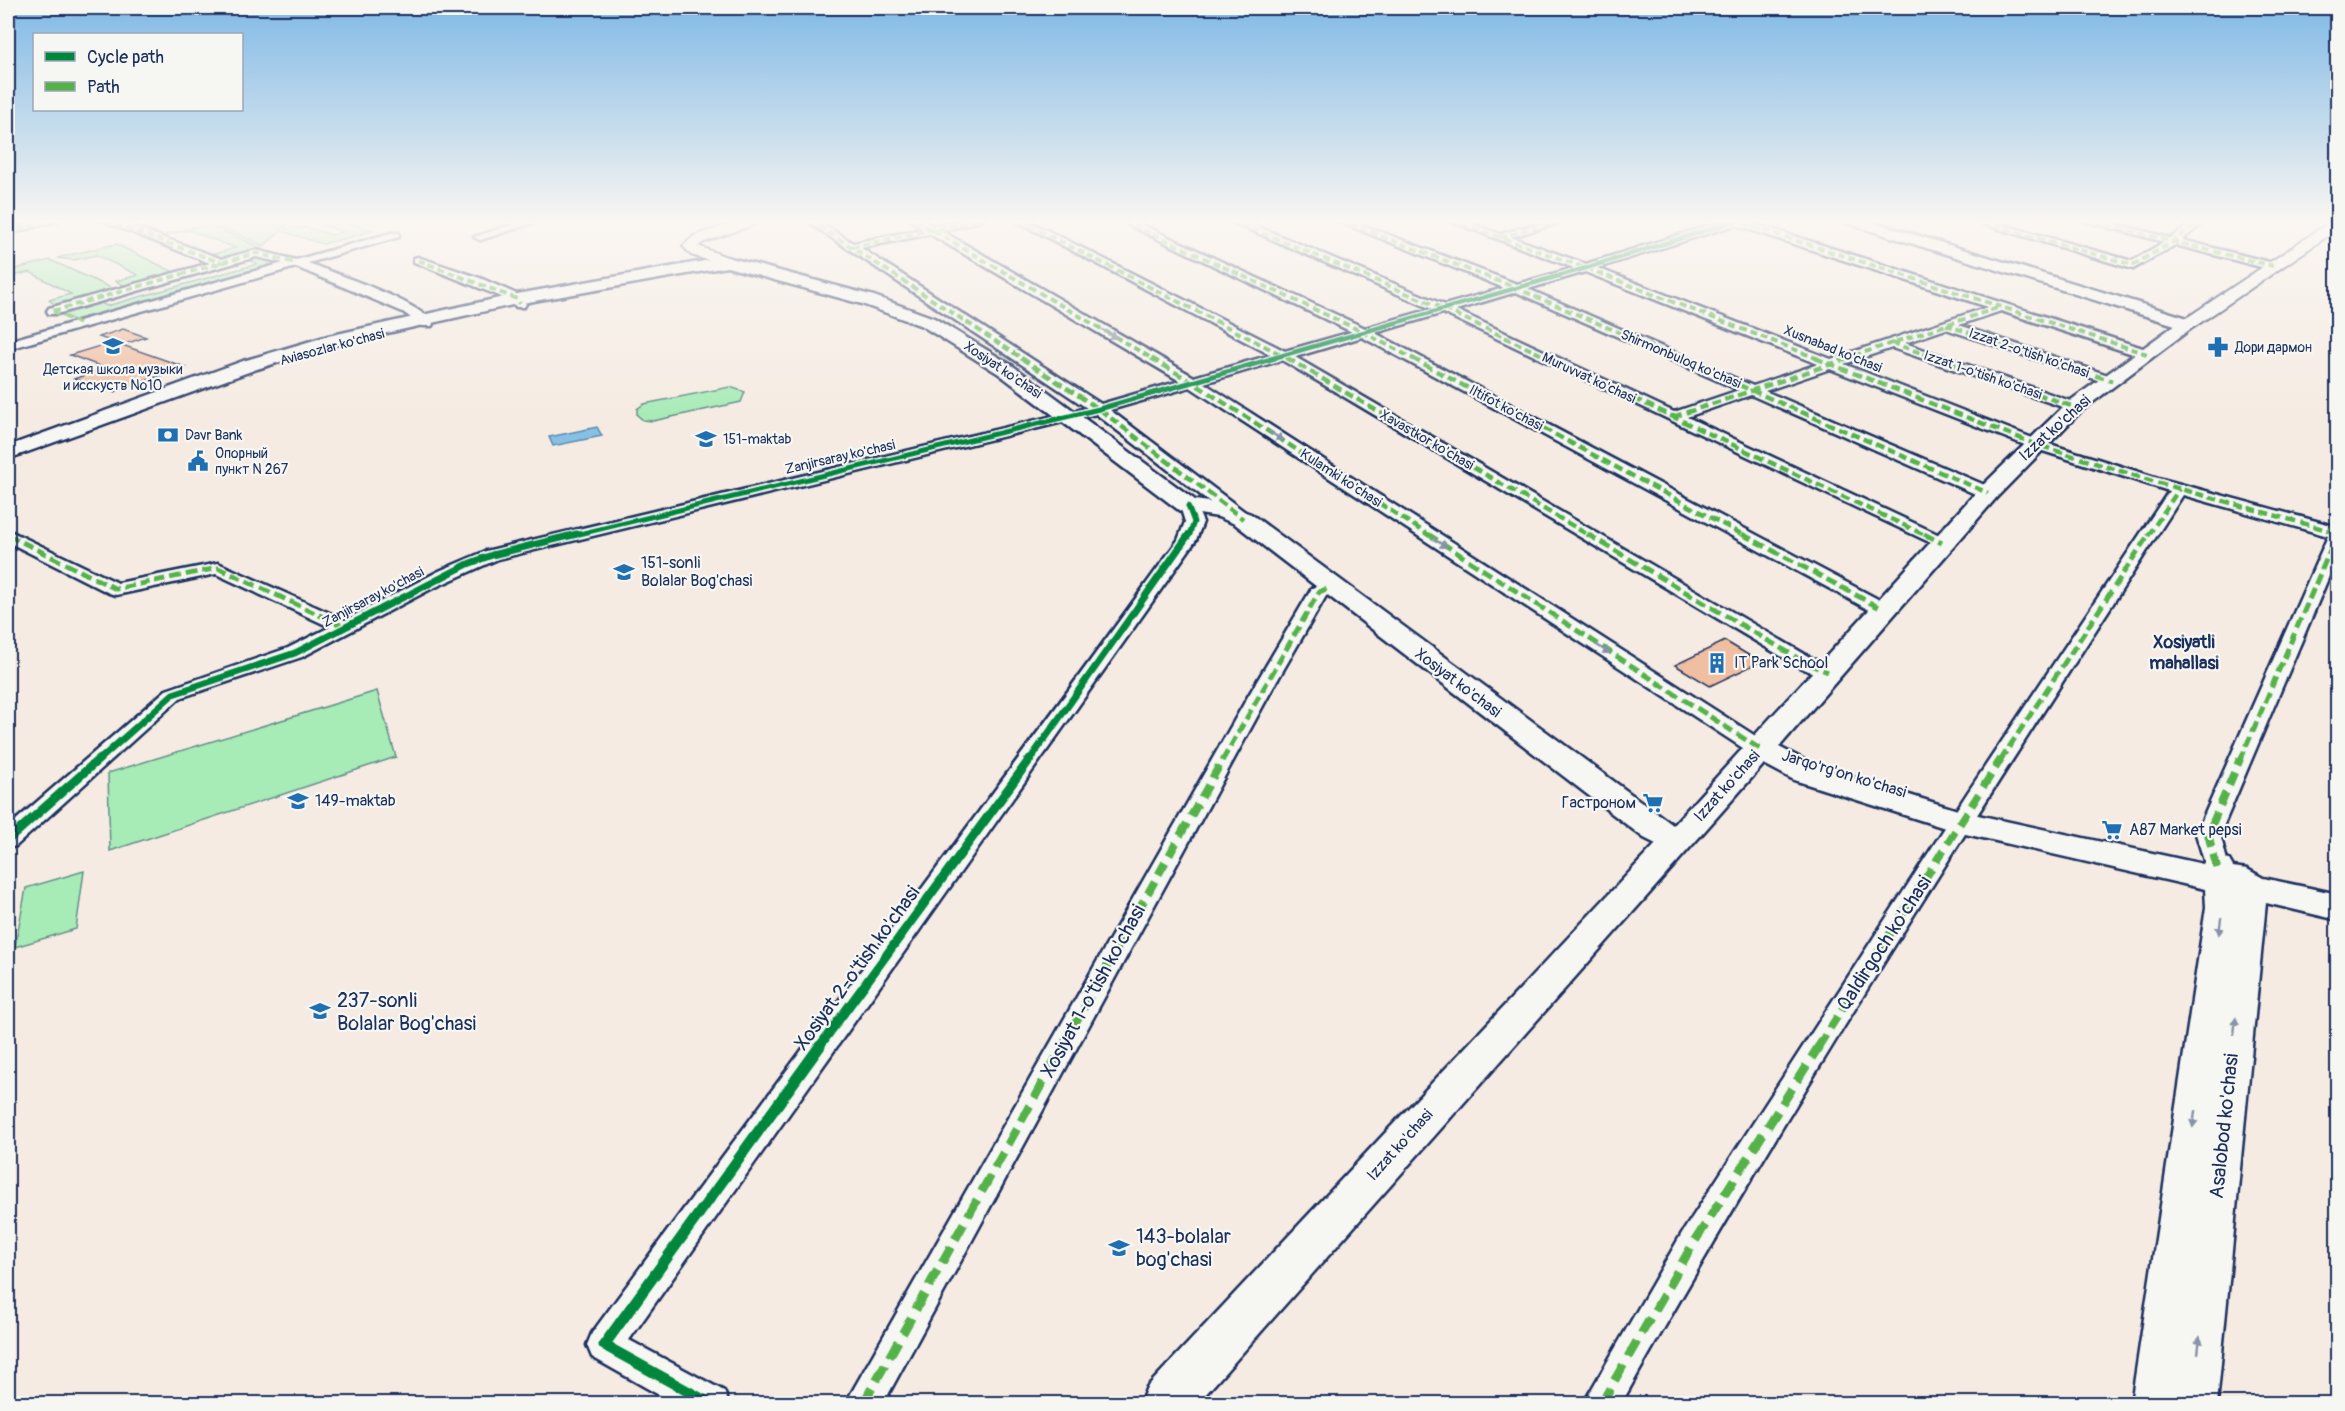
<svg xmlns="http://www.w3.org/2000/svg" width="2345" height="1411" viewBox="0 0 2345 1411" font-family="Pangolin,sans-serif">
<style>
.green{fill:#a7ebb6;stroke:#618d8a;stroke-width:1.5}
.water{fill:#85c1e4;stroke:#5b87ae;stroke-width:1.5}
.building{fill:#f0bea1;stroke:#1b2f5e;stroke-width:1.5}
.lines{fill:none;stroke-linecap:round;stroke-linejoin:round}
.minor-casing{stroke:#1b2f5e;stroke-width:5}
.tertiary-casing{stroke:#1b2f5e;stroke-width:4}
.secondary-casing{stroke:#1b2f5e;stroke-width:5}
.minor{fill:#f6f6f2;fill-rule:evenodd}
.tertiary{fill:#f6f6f2;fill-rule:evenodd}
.secondary{fill:#f6f6f2;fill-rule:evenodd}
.quiet-far4{stroke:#55b248;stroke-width:4;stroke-dasharray:7 4;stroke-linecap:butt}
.quiet-far3{stroke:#55b248;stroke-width:4.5;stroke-dasharray:9 4.5;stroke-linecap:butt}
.quiet-far2{stroke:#55b248;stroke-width:5;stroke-dasharray:11 5;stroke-linecap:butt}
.quiet-far1{stroke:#55b248;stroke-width:8;stroke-dasharray:14 8;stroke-linecap:butt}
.quiet{stroke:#55b248;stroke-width:9;stroke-dasharray:18 9;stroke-linecap:butt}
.cycleway-far4-casing{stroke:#f6f6f2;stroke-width:7}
.cycleway-far3-casing{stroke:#f6f6f2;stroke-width:8}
.cycleway-far2-casing{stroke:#f6f6f2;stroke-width:10}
.cycleway-far1-casing{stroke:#f6f6f2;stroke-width:13}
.cycleway-casing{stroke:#f6f6f2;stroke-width:15}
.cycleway-far4{stroke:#00873e;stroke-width:4.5}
.cycleway-far3{stroke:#00873e;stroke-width:5}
.cycleway-far2{stroke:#00873e;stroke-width:7}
.cycleway-far1{stroke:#00873e;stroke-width:9}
.cycleway{stroke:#00873e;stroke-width:11}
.oneway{fill:#8892a8}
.labels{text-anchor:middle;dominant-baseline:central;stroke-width:4.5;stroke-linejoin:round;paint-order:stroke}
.far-street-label{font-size:14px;fill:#1b2f5e;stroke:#f6f6f2}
.far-poi-label{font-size:14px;fill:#1b2f5e;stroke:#f6f6f2;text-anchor:start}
.street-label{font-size:16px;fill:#1b2f5e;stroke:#f6f6f2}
.poi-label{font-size:16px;fill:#1b2f5e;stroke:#f6f6f2;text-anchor:start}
.neighbourhood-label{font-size:18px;font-weight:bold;fill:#1b2f5e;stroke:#f6f6f2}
.near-street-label{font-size:20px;fill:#1b2f5e;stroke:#f6f6f2}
.near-poi-label{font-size:20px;fill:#1b2f5e;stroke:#f6f6f2;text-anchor:start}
</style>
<rect width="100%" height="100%" fill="#f5ebe2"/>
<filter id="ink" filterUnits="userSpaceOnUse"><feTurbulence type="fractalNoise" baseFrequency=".0167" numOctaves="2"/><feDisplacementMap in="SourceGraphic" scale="12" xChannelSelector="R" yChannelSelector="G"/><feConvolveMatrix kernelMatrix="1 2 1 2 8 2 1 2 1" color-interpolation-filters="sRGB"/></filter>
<g filter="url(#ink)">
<path class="green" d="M216,220H275L288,224L264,246L210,222Z
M344,221L373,231L323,244L284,232L289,228L307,227L331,235L343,232L320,224Z
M207,224L262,248L224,258L214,254L235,248L189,230L165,235Z
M116,244L178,274L126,287L116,281L138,275L96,255L74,260L57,258Z
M257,257L280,264L74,320L53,311L96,301L107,306L257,264L247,259Z
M50,260L116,290L57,306L49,300L71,294L30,272L8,277V271Z
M730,387L745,392L741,402L653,421L643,420L637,415V409L644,404Z
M377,691L396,757L110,851L108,773Z
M84,871L76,929L15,947L26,888Z"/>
<path class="water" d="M597,427L602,436L553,446L549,437Z"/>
<path class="building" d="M123,329L146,337L122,345L185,367L114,392L74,379L105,368L70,355L113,342L99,337Z
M1725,641L1760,662L1710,686L1675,665Z"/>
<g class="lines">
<g class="minor-casing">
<path id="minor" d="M41,220H60L8,234V228Z
M100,220H115L222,259L256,250L296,260L391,233H399V237L308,263C336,274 418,301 433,323L432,326H422L403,312L296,267L8,349V341L283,263L256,257L57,314H49L47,311L49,308L210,263Z
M526,220H543L480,240L474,237Z
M805,220H817L853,243L922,229L910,220H923L934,226L963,220H984L942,231L1194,377L1271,355L1014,220H1027L1285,351L1352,332L1118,220H1132L1365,328L1432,309L1227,220H1242L1445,305L1504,288L1335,220H1350L1517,284L1574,268L1447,220H1463L1500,234L1552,220H1570L1511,237L1586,264L1727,220H1744L2152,351L2154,354L2152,357H2142L2001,311L1959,325L2117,378L2119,381L2112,385L1946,329L1905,343L2079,404L2081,407L2074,411L1892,348L1844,364L2040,441L2158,478L2338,527V555L2220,834L2229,868L2226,874L2217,877L2208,874L2196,834L2328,536L2183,495C1990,794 1795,1093 1621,1404H1583L1682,1233L1968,792L2169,491L2030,447L1830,369L1765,391L1994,489L1996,493L1994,497H1982L1751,395L1687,417L1948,539L1951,543L1948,547L1942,548L1443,313L1375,333L1889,605L1891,609L1889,613H1875L1362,337L1295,357L1813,659L1835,668L1838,672L1835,676H1821L1799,667L1282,360L1204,383L1768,744L1771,749L1768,754L1760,756L1752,754L1190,387L1110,410L1249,515L1252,519L1249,523H1237L1096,414L498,559L429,590L302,657L180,698L16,846L8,848V827L166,690L288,648L330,627L216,574L116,595L109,593L8,542V530L118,583L218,563L345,620L439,571L486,551L1087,408ZM1735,225L1988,307L1831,359L1597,268ZM930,234L1180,381L1101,404L861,248ZM1585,272L1818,364L1753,386L1528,289ZM1516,292L1739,390L1674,412L1456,310Z
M1969,220H1986L2132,261L2164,242L2081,220H2100L2171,238L2195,220H2207L2182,240L2277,264L2279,266L2273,270L2175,245L2133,269Z
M418,257L480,278L521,296L526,304L524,307H516L512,301L414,262V258Z
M1188,501L1194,502L1203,522L1196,540L629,1340L724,1391L729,1404H675L592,1357L587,1345L592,1333C787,1068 986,806 1178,540L1185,522L1180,506Z
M1331,581L1338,583L1340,587L1338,591L1326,596L1270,693L883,1404H845L1250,693L1312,588Z"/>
</g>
<g class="tertiary-casing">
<path id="tertiary" d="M741,220H760L759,223L704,242L698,246L732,259L734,262L732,265L727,266L691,255L683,246L694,236Z
M2333,220H2338V229L2194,327H2182L2180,324L2182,321Z"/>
</g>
<g class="secondary-casing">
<path id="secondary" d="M1844,220H1867L2194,320L2197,324L2081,411L1996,498L1779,747L1816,766L1964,812L2203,864L2205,860L2217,856L2229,860L2233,867L2247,869L2263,878L2338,894V920L2266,903L2217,1404H2131L2206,907L2205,889L1961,833L1794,780L1764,764L1197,1404H1140L1147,1387L1656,844L1644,838L1235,524L1218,517L1180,511L999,374L922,326L862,304L727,267L517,304L338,344L257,369L8,459V446L243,361L328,336L517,294L727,257L874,296L934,318L1013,366L1195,500L1223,504L1251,514L1673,825L1980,488L2067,403L2175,325L1846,223Z"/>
</g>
<use href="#minor" class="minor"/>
<use href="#tertiary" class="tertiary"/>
<use href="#secondary" class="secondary"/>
<path class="quiet-far4" d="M105,220L222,263
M810,220L1023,359
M915,220L1153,359
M1019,220L1290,359
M1123,220L1363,332L1414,359
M1232,220L1444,309L1551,359
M1340,220L1516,288L1681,359
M1452,220L1586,268L1819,359
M1733,220L2147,354
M1974,220L2133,265L2171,243L2202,220
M2086,220L2273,266
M8,231L55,220
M1500,237L1565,220
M852,247L979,220
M418,260L517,299L520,304
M53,311L256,253L296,263
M53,311L80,324
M1946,325L2048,359
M1892,343L1939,359
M1844,359L2000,307"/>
<path class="quiet-far3" d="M1021,358L1099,409L1243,519
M1151,358L1192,382L1430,536
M1287,358L1590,536
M1412,358L1745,536
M1548,358L1927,536
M1677,358L1988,493
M1815,358L2035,444L2152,481L2338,533
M1935,358L2074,407
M2044,358L2112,381
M1673,417L1849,358
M2148,536L2179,489
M2337,536L2338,533"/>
<path class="quiet-far2" d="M1428,534L1760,749
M1587,534L1806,663L1828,672
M1742,534L1882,609
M1924,534L1942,543
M8,535L116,589L218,568L345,627
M1222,761L1319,592L1331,587
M2000,761L2149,534
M2240,761L2337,534"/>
<path class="quiet-far1" d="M2217,868L2208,834L2240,759
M1062,1047L1223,759
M1818,1047L2001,759"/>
<path class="quiet" d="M863,1404L1063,1046
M1601,1404L1693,1244L1819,1046"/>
<g class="cycleway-far4-casing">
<path id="cycleway-far4" d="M1270,359L1586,268L1739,220"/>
</g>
<g class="cycleway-far3-casing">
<path id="cycleway-far3" d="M1188,506L1194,522L1189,536
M571,536L1099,409L1275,358"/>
</g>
<g class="cycleway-far2-casing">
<path id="cycleway-far2" d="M98,761L173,694L295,653L468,564L492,555L577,534
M1029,761L1189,534"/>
</g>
<g class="cycleway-far1-casing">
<path id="cycleway-far1" d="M8,840L99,759
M819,1047L1030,759"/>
</g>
<g class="cycleway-casing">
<path id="cycleway" d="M711,1404L604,1345L820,1046"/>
</g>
<use href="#cycleway-far4" class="cycleway-far4"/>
<use href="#cycleway-far3" class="cycleway-far3"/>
<use href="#cycleway-far2" class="cycleway-far2"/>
<use href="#cycleway-far1" class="cycleway-far1"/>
<use href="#cycleway" class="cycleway"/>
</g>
<defs><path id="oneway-solid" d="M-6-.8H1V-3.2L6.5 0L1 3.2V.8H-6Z" transform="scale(1.5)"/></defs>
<g class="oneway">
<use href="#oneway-solid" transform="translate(1110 334) rotate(30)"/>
<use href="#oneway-solid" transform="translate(1276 436) rotate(33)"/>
<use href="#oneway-solid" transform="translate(1440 543) rotate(33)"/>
<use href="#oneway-solid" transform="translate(1603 649) rotate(33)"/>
<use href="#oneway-solid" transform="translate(2220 926) rotate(98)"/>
<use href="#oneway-solid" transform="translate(2235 1026) rotate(-84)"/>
<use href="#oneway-solid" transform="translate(2194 1119) rotate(98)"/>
<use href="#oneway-solid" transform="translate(2199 1345) rotate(-84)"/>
</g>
</g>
<linearGradient id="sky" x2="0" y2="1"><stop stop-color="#80b9e6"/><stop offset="0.53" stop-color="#faf6f2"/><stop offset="1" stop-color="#faf6f2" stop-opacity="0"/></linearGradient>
<rect width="2345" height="418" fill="url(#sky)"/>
<defs>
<g id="school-bare" transform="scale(1.62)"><path d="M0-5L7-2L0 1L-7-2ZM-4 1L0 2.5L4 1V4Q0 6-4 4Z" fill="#1f6fb2" stroke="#f6f6f2" stroke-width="2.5" paint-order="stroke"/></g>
<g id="pharmacy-bare" transform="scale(1.62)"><path d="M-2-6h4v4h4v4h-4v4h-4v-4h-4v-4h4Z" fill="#1f6fb2" stroke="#f6f6f2" stroke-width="2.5" paint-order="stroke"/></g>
<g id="bank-bare" transform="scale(1.62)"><path d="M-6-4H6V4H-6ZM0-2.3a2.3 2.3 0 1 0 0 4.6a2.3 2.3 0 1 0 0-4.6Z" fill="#1f6fb2" stroke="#f6f6f2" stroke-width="2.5" paint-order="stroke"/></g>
<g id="civic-bare" transform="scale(1.62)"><path d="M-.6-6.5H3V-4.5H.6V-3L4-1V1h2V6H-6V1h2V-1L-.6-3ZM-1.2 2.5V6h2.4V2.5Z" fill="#1f6fb2" stroke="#f6f6f2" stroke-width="2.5" paint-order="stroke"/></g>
<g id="building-bare" transform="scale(1.62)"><path d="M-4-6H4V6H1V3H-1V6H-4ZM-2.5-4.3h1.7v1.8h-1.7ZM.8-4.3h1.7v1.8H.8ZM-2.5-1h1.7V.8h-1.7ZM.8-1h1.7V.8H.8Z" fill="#1f6fb2" stroke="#f6f6f2" stroke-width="2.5" paint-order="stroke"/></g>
<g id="supermarket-bare" transform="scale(1.62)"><path d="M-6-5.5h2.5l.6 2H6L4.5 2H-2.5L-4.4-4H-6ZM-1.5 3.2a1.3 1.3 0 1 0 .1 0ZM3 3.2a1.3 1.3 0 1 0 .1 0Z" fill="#1f6fb2" stroke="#f6f6f2" stroke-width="2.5" paint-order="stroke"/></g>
</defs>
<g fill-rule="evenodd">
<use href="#school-bare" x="113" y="346"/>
<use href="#pharmacy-bare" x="2218" y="347"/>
<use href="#bank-bare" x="168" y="435"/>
<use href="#school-bare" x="706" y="439"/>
<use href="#civic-bare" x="198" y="461"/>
<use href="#school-bare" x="624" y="572"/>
<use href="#building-bare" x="1717" y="663"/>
<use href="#school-bare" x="298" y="801"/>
<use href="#supermarket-bare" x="1653" y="803"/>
<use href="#supermarket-bare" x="2112" y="830"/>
<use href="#school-bare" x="320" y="1011"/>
<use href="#school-bare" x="1119" y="1248"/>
</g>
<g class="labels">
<g class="far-street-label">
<text transform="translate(332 347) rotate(-15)">Aviasozlar ko'chasi</text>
<text transform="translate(1833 349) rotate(22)">Xusnabad ko'chasi</text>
<text transform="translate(2029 353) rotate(19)">Izzat 2-o'tish ko'chasi</text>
<text transform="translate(1681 359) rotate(23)">Shirmonbuloq ko'chasi</text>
<text transform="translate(1003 370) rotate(34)">Xosiyat ko'chasi</text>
<text transform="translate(1983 375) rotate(19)">Izzat 1-o'tish ko'chasi</text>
<text transform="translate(1589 378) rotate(25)">Muruvvat ko'chasi</text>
<text transform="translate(1506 408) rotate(28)">Iltifot ko'chasi</text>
<text transform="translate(1427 440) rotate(30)">Xavastkor ko'chasi</text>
<text transform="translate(840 457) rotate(-13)">Zanjirsaray ko'chasi</text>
<text transform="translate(1341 478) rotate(33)">Kulamki ko'chasi</text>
<text transform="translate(373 597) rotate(-28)">Zanjirsaray ko'chasi</text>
</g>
<g class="far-poi-label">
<text x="2235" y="347">Дори дармон</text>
<text x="113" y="369" text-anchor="middle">Детская школа музыки<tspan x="113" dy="16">и исскуств №10</tspan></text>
<text x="185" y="435">Davr Bank</text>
<text x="723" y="439">151-maktab</text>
<text x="215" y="453">Опорный<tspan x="215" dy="16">пункт N 267</tspan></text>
</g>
<g class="street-label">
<text transform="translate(2055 428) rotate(-42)">Izzat ko'chasi</text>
<text transform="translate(1458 683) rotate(37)">Xosiyat ko'chasi</text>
<text transform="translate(1844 774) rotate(17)">Jarqo'rg'on ko'chasi</text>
<text transform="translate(1727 786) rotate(-48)">Izzat ko'chasi</text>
<text transform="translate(1400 1145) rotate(-48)">Izzat ko'chasi</text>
</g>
<g class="poi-label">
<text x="641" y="563">151-sonli<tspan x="641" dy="18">Bolalar Bog'chasi</tspan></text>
<text x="1734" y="663">IT Park School</text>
<text x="315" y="801">149-maktab</text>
<text x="1636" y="803" text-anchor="end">Гастроном</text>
<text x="2129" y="830">A87 Market pepsi</text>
</g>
<g class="neighbourhood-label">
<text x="2184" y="642">Xosiyatli<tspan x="2184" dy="21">mahallasi</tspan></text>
</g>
<g class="near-street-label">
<text transform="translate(1884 943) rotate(-57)">Qaldirgoch ko'chasi</text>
<text transform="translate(857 968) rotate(-54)">Xosiyat 2-o'tish ko'chasi</text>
<text transform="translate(1093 991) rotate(-61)">Xosiyat 1-o'tish ko'chasi</text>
<text transform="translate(2224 1126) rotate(-84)">Asalobod ko'chasi</text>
</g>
<g class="near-poi-label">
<text x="337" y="1000">237-sonli<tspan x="337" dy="23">Bolalar Bog'chasi</tspan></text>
<text x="1136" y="1236">143-bolalar<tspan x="1136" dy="23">bog'chasi</tspan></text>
</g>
</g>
<rect width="2345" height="1411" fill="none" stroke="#f6f6f2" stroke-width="30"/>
<rect x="15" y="15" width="2315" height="1381" fill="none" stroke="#1b2f5e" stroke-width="2" filter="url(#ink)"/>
<rect x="33" y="33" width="210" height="78" fill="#f6f6f2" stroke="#9ea6b7" stroke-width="1.5"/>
<rect x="45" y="52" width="30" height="9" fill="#00873e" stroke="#9ea6b7" stroke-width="1.5"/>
<text x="87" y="63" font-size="18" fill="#1b2f5e">Cycle path</text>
<rect x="45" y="82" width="30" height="9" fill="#55b248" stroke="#9ea6b7" stroke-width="1.5"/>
<text x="87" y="93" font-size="18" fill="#1b2f5e">Path</text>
</svg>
